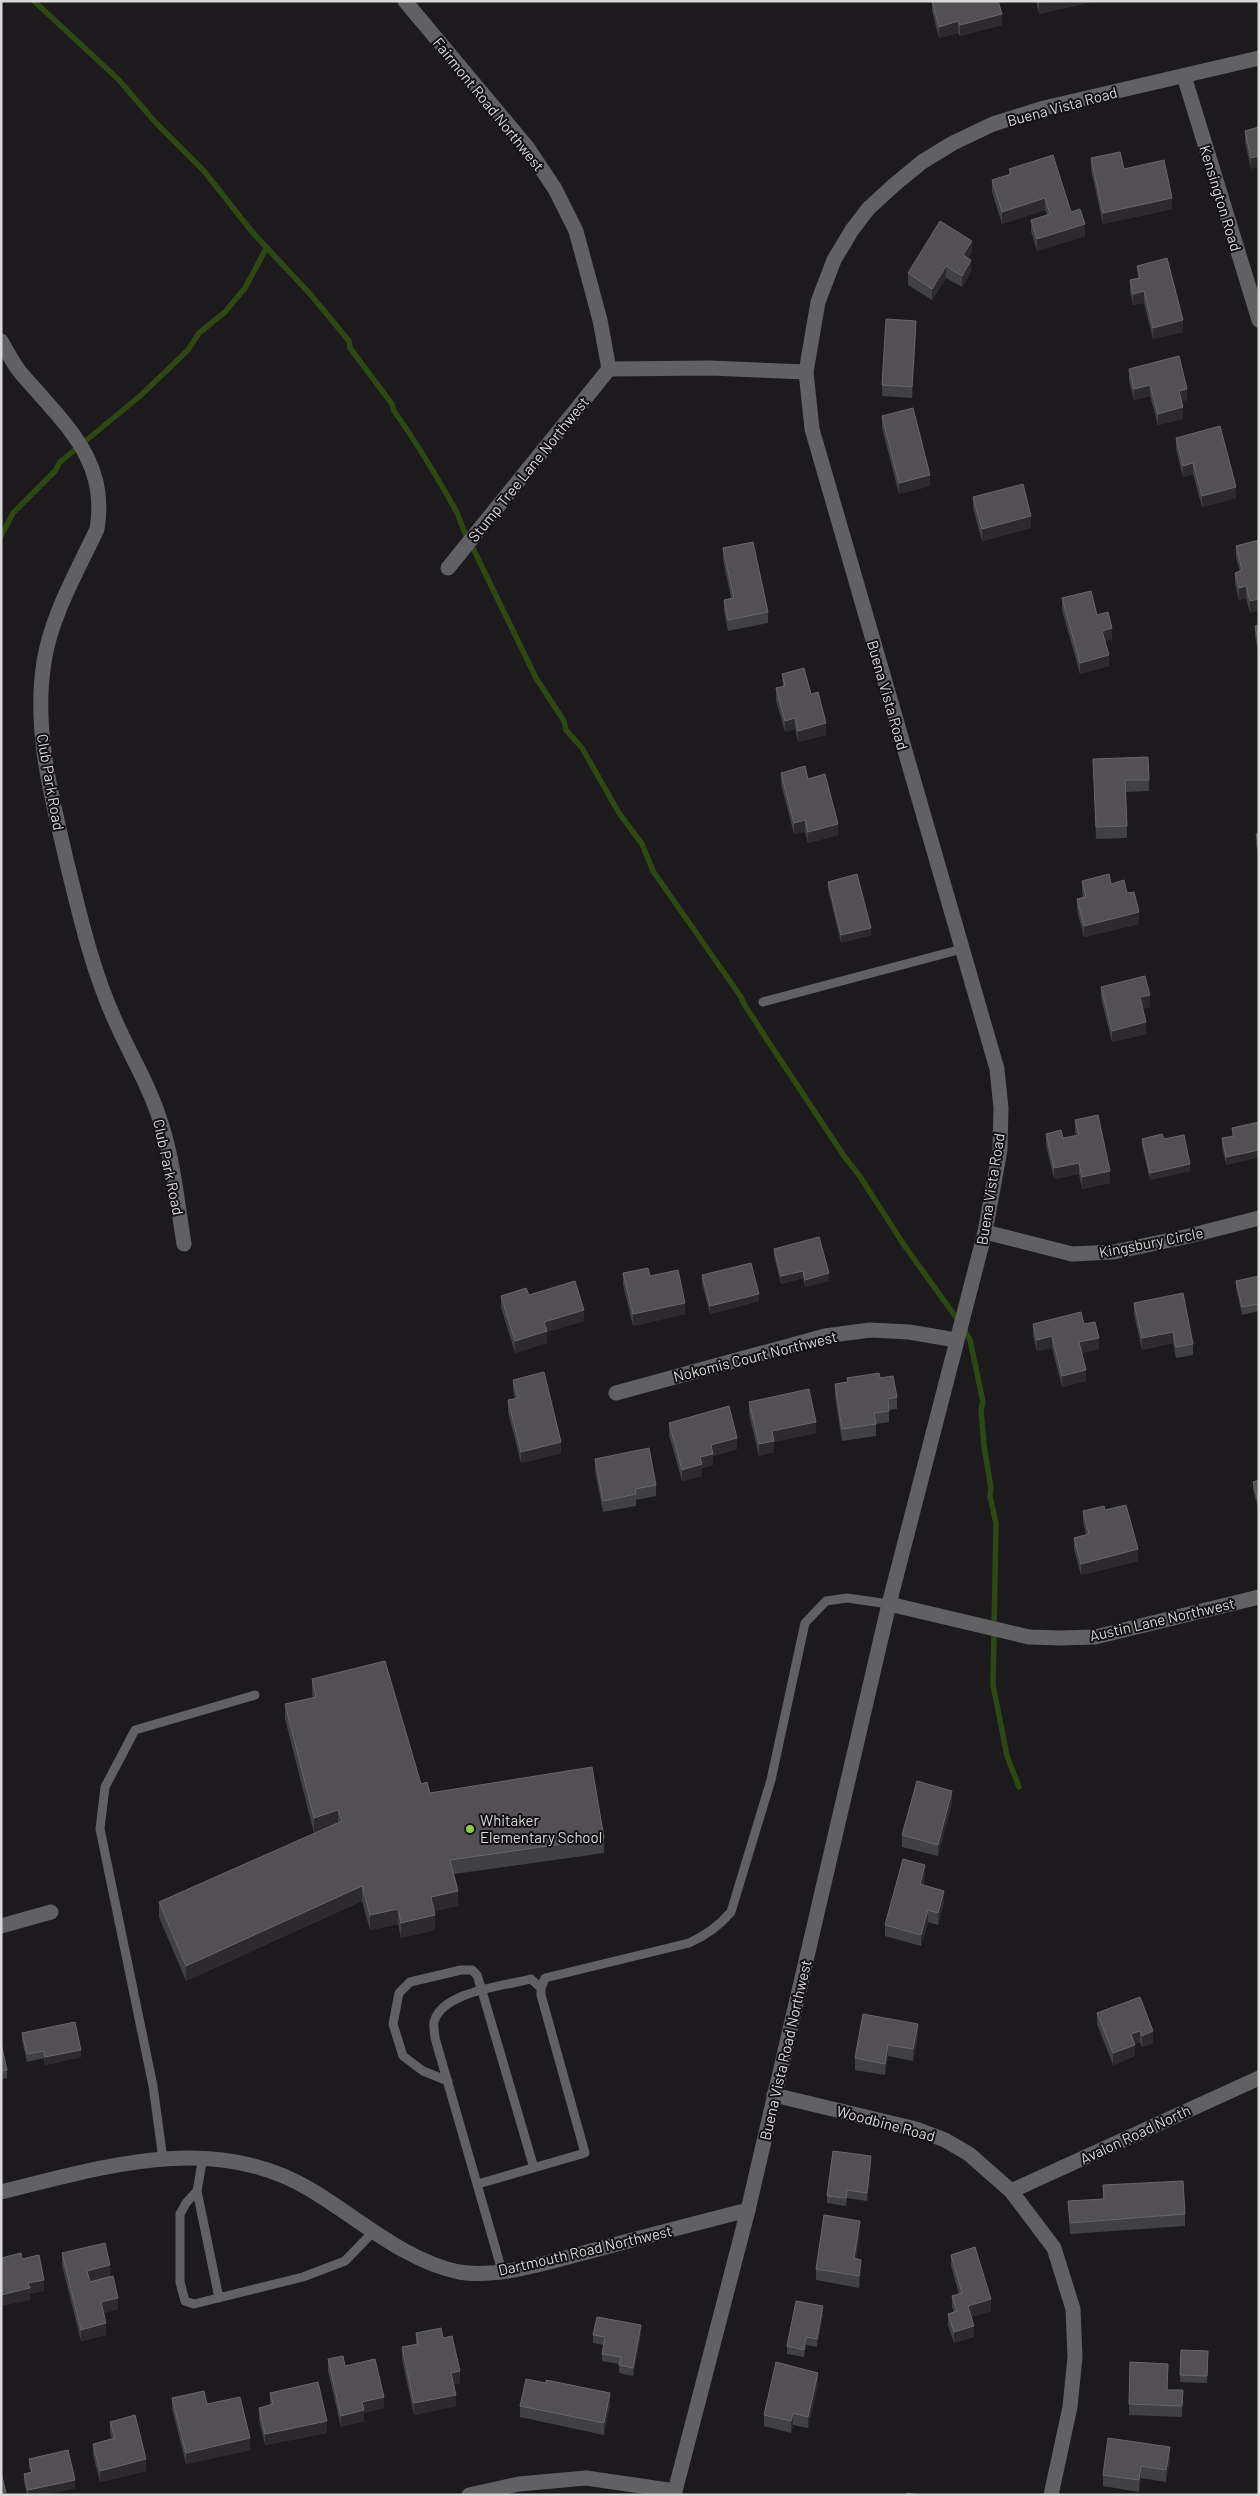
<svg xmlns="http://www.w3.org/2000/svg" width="1260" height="2496" viewBox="0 0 1260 2496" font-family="Barlow,sans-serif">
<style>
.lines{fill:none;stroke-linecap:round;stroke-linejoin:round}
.stream{stroke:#2d4812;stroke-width:5.5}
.lane{stroke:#616063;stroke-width:9}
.street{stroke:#616063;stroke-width:15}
.secondary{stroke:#616063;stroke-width:15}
.wall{fill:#414042}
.shaded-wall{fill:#2c2a2d}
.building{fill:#525053;stroke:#676668}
.poi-dot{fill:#8ace47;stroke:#131114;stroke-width:2}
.labels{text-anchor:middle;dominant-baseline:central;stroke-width:4;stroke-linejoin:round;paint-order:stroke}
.street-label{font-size:15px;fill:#dad9da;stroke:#131114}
.poi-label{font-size:15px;fill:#dad9da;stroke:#131114;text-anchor:start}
</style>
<rect width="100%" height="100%" fill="#1c1a1d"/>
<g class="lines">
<path class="stream" d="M34,1L118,79L156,123L204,171L253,233L311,295L349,341L350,348L392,404L394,411C417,443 436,475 455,509C461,519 462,531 469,540L536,678L564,721L566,730L582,748L619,813L642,844L653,871L741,997C744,1007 755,1019 760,1029L844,1156L859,1175L904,1245L963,1327L970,1340L983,1402L981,1410L984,1446L991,1488L990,1496L996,1524L993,1685L1007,1756L1019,1787
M1,536L13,513L55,471L60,462L140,396L188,350L199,333L225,312L245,288L267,247"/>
<path class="lane" d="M763,1002L962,949
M448,2081L423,2071L403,2056L393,2024L399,1993L410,1982L461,1970H472L477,1975L482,1991L534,2168
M203,2157L197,2191L186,2203L180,2214V2282L185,2301L194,2304L303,2277L345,2261L374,2231
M163,2159L153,2086L100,1829L105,1787L135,1730L255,1695
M478,2184L585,2153L541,1995V1988L545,1978L689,1943C707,1935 719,1926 731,1912L771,1780L805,1623L826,1601L847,1598L889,1604
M197,2191L219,2298
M502,2271L435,2038C435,2034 433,2027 434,2022C442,1991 505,1986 531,1979L541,1988"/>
<path class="street" d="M405,1L527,147L555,189L576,231L600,320L609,369
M1184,76L1259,320
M1,341C6,350 11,359 17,368C24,378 34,387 42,397C78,437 107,472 97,529C77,572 51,616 44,662C33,730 52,798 67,863C80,916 92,969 114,1018C128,1051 147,1081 158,1114C173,1155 177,1201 184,1244
M609,369L710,368L806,372
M448,568L609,369
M985,1232L1072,1254L1114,1252L1189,1236L1259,1218
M616,1393L825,1336L870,1330L909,1332L956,1340
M889,1604L1029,1637L1061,1638L1095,1637L1259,1597
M1,1926L51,1912
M774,2095L916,2129L945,2140L969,2154L1011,2191L1054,2248L1073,2309L1075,2357L1070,2407L1051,2495
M1011,2191L1259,2078
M1,2192C103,2167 214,2131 311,2190C358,2218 405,2261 459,2272C500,2279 555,2260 595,2250C646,2236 697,2223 748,2210
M469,2495L519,2484L586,2478L675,2491"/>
<path class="secondary" d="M674,2495L748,2210L889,1604L985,1232L1000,1150L1001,1108L997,1069L812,429L806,372L818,302L834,260L852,230L868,209L894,185L922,162L953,143L993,124L1044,108L1259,58"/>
</g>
<path class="wall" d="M932,1H998L1002,25L960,36L958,33L939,38L932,11Z
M1036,1H1095L1039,14Z
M1259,127L1251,169L1245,142V131Z
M1091,158L1124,169L1172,209L1103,224L1091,170Z
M1009,169L1071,212L1085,236L1037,251L1031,231V220L1047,215L1045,210L1002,224L992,192V180L1009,175Z
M972,252L968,258L971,271L962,287L946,278L932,300L908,285V273Z
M1137,266L1183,332L1153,339L1144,303L1133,305L1130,292V280L1138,278Z
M916,332L912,398L882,396V385Z
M1129,369L1187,400L1182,401L1183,419L1158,425L1150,396L1134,400L1129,381Z
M882,416L930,486L899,494L882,428Z
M1176,438L1236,498L1202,507L1193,474L1183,477L1176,449Z
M973,497L1031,528L982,541L973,508Z
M1259,540L1250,613L1246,598L1239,600L1235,584V573L1240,571L1236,558V546Z
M723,548L768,612V623L728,631L724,611V600L731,598L723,560Z
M1062,598L1097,615L1112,639L1105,641L1109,666L1080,674L1062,610Z
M1259,625V655L1255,637V626Z
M782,674L811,694L826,735L798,742L795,729L785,732L776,700V688L783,687Z
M1093,759L1149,780V791L1126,792L1127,838L1096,839Z
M781,773L808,779L838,835L808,843L805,832L794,834L781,784Z
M1259,833V855L1256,845V834Z
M1082,881L1111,884L1139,924L1084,937L1077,910V899L1083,897L1082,892Z
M828,882L871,935L841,943L828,889Z
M1101,987L1150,1007L1142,1008L1146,1034L1112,1042L1101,998Z
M1075,1120L1110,1183L1082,1189L1079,1174L1054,1179L1046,1145V1134L1063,1138L1076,1136L1075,1131Z
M1259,1122V1157L1226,1165L1222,1146V1138L1232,1136V1128Z
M1142,1139H1164L1190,1171L1150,1180L1142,1146Z
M774,1249L829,1281L805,1287L803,1278L781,1284L774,1256Z
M623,1273L650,1276L685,1314L633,1326L623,1285Z
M702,1275L759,1301L710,1314L702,1283Z
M1259,1276V1311L1242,1315L1236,1288V1281Z
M529,1295L584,1321L547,1332V1343L515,1353L501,1307V1296Z
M1134,1303L1193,1344V1355L1176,1358L1173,1343L1142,1350L1134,1314Z
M1033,1324H1084L1099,1349L1082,1353L1086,1381L1062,1387L1052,1348L1037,1351L1033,1336Z
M847,1378H880L897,1397V1409L889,1410V1422L876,1424V1436L842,1441L835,1396V1384L847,1383Z
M513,1380L561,1453L521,1463L508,1412V1400L515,1399L513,1391Z
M749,1402L816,1433L774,1442V1452L759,1456L749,1414Z
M669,1423L737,1449L713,1456V1465L702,1468V1476L682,1481L669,1435Z
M595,1459L656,1485V1496L636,1500V1506L603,1512L595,1471Z
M1259,1480V1512L1253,1490V1482Z
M1105,1510L1138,1561L1081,1575L1074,1549V1538L1086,1535L1083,1522V1511Z
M312,1679L421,1784L430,1793L604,1838V1853L454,1874L458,1906L434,1911L435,1930L401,1938L398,1924L370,1930L362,1901L186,1981L159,1917V1902L321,1831L314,1833L285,1719V1704L313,1698L312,1694Z
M952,1802L938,1856L902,1847V1835Z
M925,1876L923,1885L944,1902L938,1925L928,1922L921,1946L885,1936V1925Z
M1140,1997L1153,2043L1142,2047L1140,2042L1135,2044V2056L1113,2065L1097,2024V2013Z
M863,2014L918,2036L913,2061L888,2056L885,2075L855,2070V2058Z
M22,2033L81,2057L45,2065L44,2058L27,2062L22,2040Z
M1,2043L7,2070V2078L1,2079Z
M871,2163L867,2201L847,2198L846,2206L827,2203V2196Z
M1103,2185L1185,2214V2226L1070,2234L1068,2201L1103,2199Z
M860,2233L856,2259L861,2271L859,2288L816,2280V2269Z
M62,2253L110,2276L118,2309L104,2313L106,2335L81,2341L62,2265Z
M951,2255L991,2311L971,2317L974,2337L954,2343L948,2325V2314L954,2312L952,2307V2296L959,2294L951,2266Z
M823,2314L817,2347L806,2345L804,2357L787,2354V2346Z
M416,2333L443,2338L460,2383L454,2384L456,2406L414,2415L402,2359V2347L416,2344Z
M641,2333L633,2376L619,2373V2364L602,2361V2354L604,2345L593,2343V2335Z
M1181,2350L1208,2351L1207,2383L1180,2382Z
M328,2359L345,2366L384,2408L364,2413V2421L341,2427L328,2371Z
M1130,2362L1167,2390H1183L1182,2417L1129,2415Z
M818,2384L808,2428L793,2425L791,2433L764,2426V2415Z
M270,2393L327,2433L265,2445L259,2420V2408L270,2405Z
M172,2398L207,2404L250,2450L186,2464L172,2409Z
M610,2404L604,2435L520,2417V2406Z
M110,2422L146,2471L100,2482L93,2455V2444L112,2439L110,2433Z
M1170,2458L1166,2482L1141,2478L1139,2492L1103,2486V2475Z
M29,2459L75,2488L43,2495H27L24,2482V2474L31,2472L29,2467Z"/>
<path class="shaded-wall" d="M1046,1H1095L1039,14V3Z
M1002,14V25L960,36V25Z
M958,21V33L939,38V27Z
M1259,156V167L1251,169V158Z
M1045,198V210L1002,224V212Z
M1172,198V209L1103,224V213Z
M1085,224V236L1037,251V239Z
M972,241V252L963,266V255Z
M971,260V271L962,287V276Z
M946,266V278L932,300V289Z
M1144,291V303L1133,305V294Z
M1183,320V332L1153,339V328Z
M916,321V332L912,398V387Z
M1150,385V396L1134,400V389Z
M1187,389V400L1179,402V391Z
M1183,407V419L1158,425V414Z
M1193,463V474L1183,477V466Z
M930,475V486L899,494V483Z
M1236,487V498L1202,507V496Z
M1031,516V528L982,541V529Z
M1246,586V598L1239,600V588Z
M1259,599V611L1250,613V601Z
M1112,628V639L1102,642V631Z
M1109,655V666L1080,674V663Z
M795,718V729L785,732V721Z
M826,723V735L798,742V731Z
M805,820V832L794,834V823Z
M838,824V835L808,843V832Z
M1139,912V924L1084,937V926Z
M871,928V935L841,943V935Z
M1150,995V1007L1140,1009V997Z
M1146,1022V1034L1112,1042V1031Z
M1259,1150V1157L1226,1165V1157Z
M1079,1163V1174L1054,1179V1168Z
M1190,1164V1171L1150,1180V1173Z
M1110,1171V1183L1082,1189V1177Z
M803,1271V1278L781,1284V1276Z
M829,1273V1281L805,1287V1280Z
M759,1294V1301L710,1314V1306Z
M685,1303V1314L633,1326V1314Z
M584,1310V1321L547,1332V1343L515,1353V1341L544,1322Z
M1173,1332V1343L1142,1350V1338Z
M1052,1336V1348L1037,1351V1340Z
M1099,1338V1349L1079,1354V1342Z
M1086,1370V1381L1062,1387V1376Z
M816,1422V1433L774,1442V1452L759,1456V1444L772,1431Z
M737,1438V1449L713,1456V1465L702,1468V1476L682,1481V1470L700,1457L711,1445Z
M561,1442V1453L521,1463V1452Z
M1138,1549V1561L1081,1575V1564Z
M952,1791V1802L938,1856V1845Z
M338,1810V1825L314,1833V1818Z
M925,1865V1876L920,1895V1884Z
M362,1886V1901L186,1981V1966Z
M458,1891V1906L431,1912V1897Z
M944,1891V1902L938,1925V1913Z
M398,1909V1924L370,1930V1915Z
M928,1910V1922L921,1946V1935Z
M435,1915V1930L401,1938V1923Z
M918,2024V2036L913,2061V2049Z
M1140,2031V2042L1131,2046V2034Z
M1153,2031V2043L1142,2047V2036Z
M888,2045V2056L885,2075V2064Z
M1135,2045V2056L1113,2065V2053Z
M81,2050V2057L45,2065V2057Z
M871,2156V2163L867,2201V2193Z
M860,2221V2233L854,2270V2258Z
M861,2260V2271L859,2288V2276Z
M110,2265V2276L87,2282V2271Z
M44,2280V2291L30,2294V2300L1,2306V2295L28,2283Z
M118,2298V2309L101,2314V2302Z
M991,2299V2311L968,2318V2306Z
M823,2306V2314L817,2347V2339Z
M106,2323V2335L81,2341V2330Z
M641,2325V2333L633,2376V2368Z
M974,2326V2337L954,2343V2332Z
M806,2337V2345L804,2357V2350Z
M460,2371V2383L451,2385V2373Z
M818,2373V2384L808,2428V2417Z
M610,2393V2404L604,2435V2423Z
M456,2395V2406L414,2415V2403Z
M384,2397V2408L364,2413V2421L341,2427V2416L362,2402Z
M793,2413V2425L791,2433V2421Z
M327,2421V2433L265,2445V2434Z
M250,2438V2450L186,2464V2453Z
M1170,2447V2458L1166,2482V2470Z
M146,2459V2471L100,2482V2471Z
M1141,2466V2478L1139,2492V2480Z
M75,2480V2488L43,2495H28V2490Z
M6,2492V2495H1V2493Z"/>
<path class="building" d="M932,1H998L1002,14L960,25L958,21L939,27Z
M1259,127V156L1251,158L1245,131Z
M1120,152L1124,169L1164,160L1172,198L1103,213L1091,158Z
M1053,155L1071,212L1080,209L1085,224L1037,239L1031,220L1050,214L1045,198L1002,212L992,180L1011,174L1009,169Z
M940,221L972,241L963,255L971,260L962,276L946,266L932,289L908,273Z
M1167,258L1183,320L1153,328L1144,291L1133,294L1130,280L1140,278L1137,266Z
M886,319L916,321L912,387L882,385Z
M1179,356L1187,389L1179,391L1183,407L1158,414L1150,385L1134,389L1129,369Z
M913,408L930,475L899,483L882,416Z
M1220,426L1236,487L1202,496L1193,463L1183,466L1176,438Z
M1023,484L1031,516L982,529L973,497Z
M1259,540V599L1250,601L1246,586L1239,588L1235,573L1242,570L1236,546Z
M753,542L768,612L728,620L724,600L734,598L723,548Z
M1091,591L1097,615L1108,612L1112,628L1102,631L1109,655L1080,663L1062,598Z
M1259,625V644L1255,626Z
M804,668L811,694L818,692L826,723L798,731L795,718L785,721L776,688L785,686L782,674Z
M1148,757L1149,780H1125L1127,826L1096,827L1093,759Z
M805,766L808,779L825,774L838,824L808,832L805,820L794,823L781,773Z
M1259,833V844L1256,834Z
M857,874L871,928L841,935L828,882Z
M1109,874L1111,884L1124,880L1127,893L1134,892L1139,912L1084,926L1077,899L1086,897L1082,881Z
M1145,976L1150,995L1140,997L1146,1022L1112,1031L1101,987Z
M1098,1115L1110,1171L1082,1177L1079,1163L1054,1168L1046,1134L1061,1130L1063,1138L1079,1135L1075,1120Z
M1259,1122V1150L1226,1157L1222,1138L1234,1136L1232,1128Z
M1162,1134L1164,1139L1184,1135L1190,1164L1150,1173L1142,1139Z
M819,1237L829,1273L805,1280L803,1271L781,1276L774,1249Z
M751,1263L759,1294L710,1306L702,1275Z
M648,1268L650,1276L678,1270L685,1303L633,1314L623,1273Z
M1259,1276V1304L1242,1307L1236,1281Z
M575,1281L584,1310L544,1322L547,1331L515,1341L501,1296L526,1288L529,1295Z
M1183,1293L1193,1344L1176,1347L1173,1332L1142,1338L1134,1303Z
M1081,1312L1084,1324L1095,1322L1099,1338L1079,1342L1086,1370L1062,1376L1052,1336L1037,1340L1033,1324Z
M544,1372L561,1442L521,1452L508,1400L518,1398L513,1380Z
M879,1373L880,1378L893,1376L897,1397L888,1399L889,1411L874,1413L876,1424L842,1429L835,1384L848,1382L847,1378Z
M809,1389L816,1422L772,1431L774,1441L759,1444L749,1402Z
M729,1406L737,1438L711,1445L713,1454L700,1457L702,1464L682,1470L669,1423Z
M649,1448L656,1485L635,1489L636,1494L603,1501L595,1459Z
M1259,1480V1504L1253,1482Z
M1126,1505L1138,1549L1081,1564L1074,1538L1089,1534L1083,1511L1104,1506L1105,1510Z
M385,1661L421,1784L427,1782L430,1793L592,1767L604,1838L450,1860L458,1891L431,1897L435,1915L401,1923L398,1909L370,1915L362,1886L186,1966L159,1902L342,1821L338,1810L314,1818L285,1704L316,1697L312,1679Z
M917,1781L952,1791L938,1845L902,1835Z
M903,1859L925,1865L920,1884L944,1891L938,1913L928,1910L921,1935L885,1925Z
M1140,1997L1153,2031L1142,2036L1140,2031L1131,2034L1135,2045L1113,2053L1097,2013Z
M863,2014L918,2024L913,2049L888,2045L885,2064L855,2058Z
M75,2022L81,2050L45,2057L44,2051L27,2054L22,2033Z
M1,2043L7,2070L1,2071Z
M833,2151L871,2156L867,2193L847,2190L846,2198L827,2196Z
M1183,2181L1185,2214L1070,2223L1068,2201L1104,2199L1103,2185Z
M824,2215L860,2221L854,2258L861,2260L859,2276L816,2269Z
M105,2243L110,2265L87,2271L90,2282L113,2276L118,2298L101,2302L106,2323L81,2330L62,2253Z
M975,2247L991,2299L968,2306L974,2326L954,2332L948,2314L957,2311L952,2296L962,2293L951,2255Z
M21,2253L22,2259L39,2255L44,2280L28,2283L30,2288L1,2295V2258Z
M796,2301L823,2306L817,2339L806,2337L804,2350L787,2346Z
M597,2317L641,2325L633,2368L619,2365L621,2357L602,2354L605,2337L593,2335Z
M441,2328L443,2338L452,2336L460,2371L451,2373L456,2395L414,2403L402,2347L418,2344L416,2333Z
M1181,2350L1208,2351L1207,2376L1180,2375Z
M343,2356L345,2366L375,2359L384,2397L362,2402L364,2410L341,2416L328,2359Z
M776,2362L818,2373L808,2417L793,2413L791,2421L764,2415Z
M1130,2362L1168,2364L1167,2390H1183L1182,2406L1129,2404Z
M526,2379L546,2383V2380L610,2393L604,2423L520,2406Z
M318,2382L327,2421L265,2434L259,2408L273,2404L270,2393Z
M204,2391L207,2404L240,2397L250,2438L186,2453L172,2398Z
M135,2415L146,2459L100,2471L93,2444L115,2438L110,2422Z
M1108,2438L1170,2447L1166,2470L1141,2466L1139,2480L1103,2475Z
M68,2450L75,2480L28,2490L24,2474L32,2472L29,2459Z
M1,2473L6,2492L1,2493Z
M907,2493L919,2495H907Z"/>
<circle class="poi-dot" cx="470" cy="1829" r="5"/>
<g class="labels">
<g class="street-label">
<text transform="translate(489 104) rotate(51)">Fairmont Road Northwest</text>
<text transform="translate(1062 106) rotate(-15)">Buena Vista Road</text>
<text transform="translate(1221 198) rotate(73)">Kensington Road</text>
<text transform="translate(528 469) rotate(-51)">Stump Tree Lane Northwest</text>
<text transform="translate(888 695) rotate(74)">Buena Vista Road</text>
<text transform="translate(51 782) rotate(80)">Club Park Road</text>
<text transform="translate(169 1167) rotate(78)">Club Park Road</text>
<text transform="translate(990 1189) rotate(-81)">Buena Vista Road</text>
<text transform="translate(1151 1242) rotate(-11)">Kingsbury Circle</text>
<text transform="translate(755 1356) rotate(-14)">Nokomis Court Northwest</text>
<text transform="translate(1162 1619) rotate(-13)">Austin Lane Northwest</text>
<text transform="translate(785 2050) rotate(-77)">Buena Vista Road Northwest</text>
<text transform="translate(886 2123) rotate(15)">Woodbine Road</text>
<text transform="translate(1135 2134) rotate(-25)">Avalon Road North</text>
<text transform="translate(585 2250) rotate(-13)">Dartmouth Road Northwest</text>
</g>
<g class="poi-label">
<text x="480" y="1820">Whitaker<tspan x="480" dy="17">Elementary School</tspan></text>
</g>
</g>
<rect width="1260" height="2496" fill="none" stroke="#dad9da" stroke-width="5"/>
</svg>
